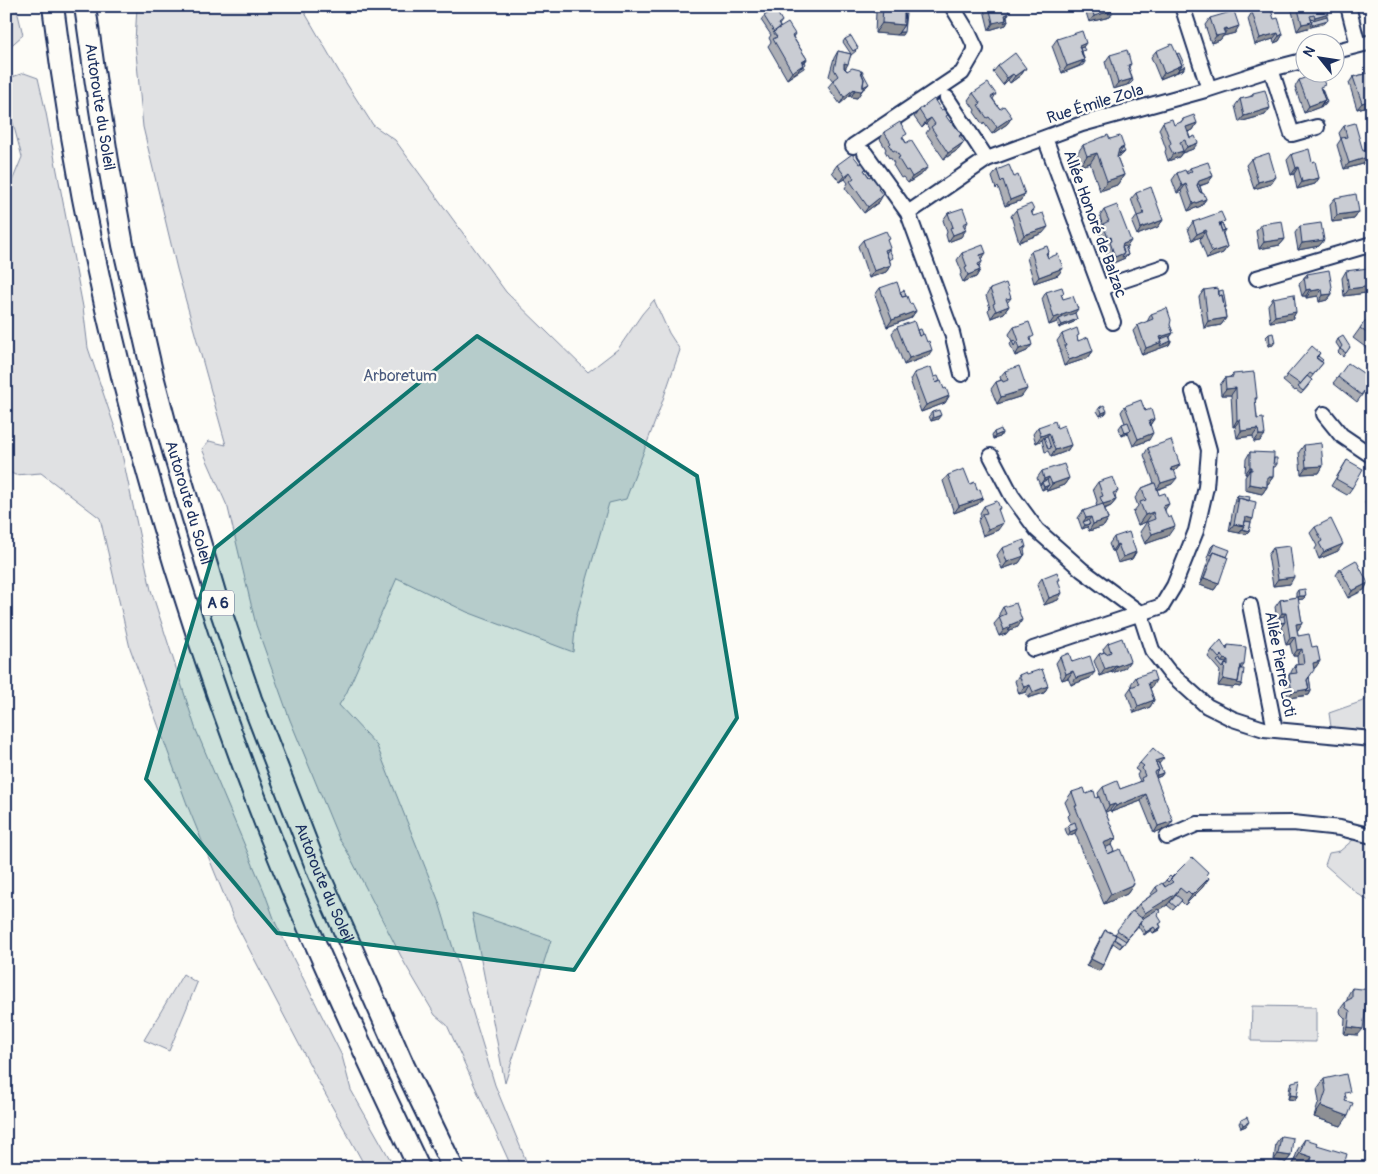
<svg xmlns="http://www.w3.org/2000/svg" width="1378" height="1174" viewBox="0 0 1378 1174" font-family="Pangolin,sans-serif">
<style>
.green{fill:#e0e1e3;stroke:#7e88a0}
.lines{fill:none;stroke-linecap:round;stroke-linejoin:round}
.minor-casing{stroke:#1b2f5e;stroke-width:18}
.highway-casing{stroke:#1b2f5e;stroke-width:24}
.minor{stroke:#fdfcf7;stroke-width:14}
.highway{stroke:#fdfcf7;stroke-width:20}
.wall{fill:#adafb5;stroke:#1b2f5e}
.shaded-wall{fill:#8d8f94;stroke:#1b2f5e}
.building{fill:#c9ccd3;stroke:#1b2f5e}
.marked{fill:#0f766e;fill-opacity:0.2;stroke:#0f766e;stroke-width:4;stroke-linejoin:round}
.labels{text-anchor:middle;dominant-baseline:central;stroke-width:4.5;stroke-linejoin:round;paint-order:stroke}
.shield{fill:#fdfcf7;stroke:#5f6c8c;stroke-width:1}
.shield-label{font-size:15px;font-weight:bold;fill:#1b2f5e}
.street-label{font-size:16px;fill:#1b2f5e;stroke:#fdfcf7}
.park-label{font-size:16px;fill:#4c5c7f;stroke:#fdfcf7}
</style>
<rect width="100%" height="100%" fill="#fdfcf7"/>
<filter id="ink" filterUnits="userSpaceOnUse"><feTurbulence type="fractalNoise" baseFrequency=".02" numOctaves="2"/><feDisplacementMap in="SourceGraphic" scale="10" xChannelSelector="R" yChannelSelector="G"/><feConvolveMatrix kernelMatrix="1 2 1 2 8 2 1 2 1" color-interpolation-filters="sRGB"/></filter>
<g filter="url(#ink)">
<path class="green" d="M6,6H16L23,35L6,50Z
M137,6H301L341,75L373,125L395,140L506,292L588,372L618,349L642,314L654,300L669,333L680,350L659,411L626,499L609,503L576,617L573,652L467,612L397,578L346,694L339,705L377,746L439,902L495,1085L529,1168H512L447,1025L435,1015L405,964L347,851L339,839L290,720L256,625L228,508L202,449L209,441L226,445L177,269L143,127L135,42Z
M24,73L38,78L46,113L83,307L88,348L119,440L151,590L196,730L264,891L276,924L342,1056L351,1090L395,1168H366L322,1088L235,922L188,807L130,648L100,518L41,473L15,475L6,470V196L22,157L6,97V79Z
M1372,657V731L1331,727L1329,713L1366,700L1368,662Z
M1354,839L1372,844V903L1358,894L1325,865L1329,853L1340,851Z
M472,913L551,940L505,1083Z
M183,974L197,983L169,1051L144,1040Z
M1252,1006L1316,1007V1042L1251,1041Z"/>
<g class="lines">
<g class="minor-casing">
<path id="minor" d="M1348,6L1358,45
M1183,9L1209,89
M1336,51L1372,42
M1271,69L1292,134L1317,127
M947,98L987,159
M1045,138L1113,322
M853,146L962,73L976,49L969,34L952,6
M865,153L908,213L952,333L962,374
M908,213L987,159L1082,124L1209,89L1271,69L1306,60
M1257,278L1372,244
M1100,288L1163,267
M1324,414L1341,435L1372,456
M991,456L1012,496L1037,530L1082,570L1140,613
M1250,605L1275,730
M1140,613L1152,650L1169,672L1207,706L1233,719L1264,729L1372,739
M1033,649L1162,606L1174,586L1196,531L1206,487L1209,450L1193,392
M1167,837L1197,824L1293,823L1340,828L1372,836"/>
</g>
<g class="highway-casing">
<g id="highway">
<path d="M53,6C86,276 158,543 255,797C303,923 361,1046 419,1168"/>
<path id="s1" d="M85,6L96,84L108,161L123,245L153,376L171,444L218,603L251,699L318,872L404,1066L453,1168"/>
</g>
</g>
<use href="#minor" class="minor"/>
<use href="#highway" class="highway"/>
</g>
<path class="wall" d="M873,6H905L902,35L875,33L876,12H873Z
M983,6H1008L1009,13L1007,17L1008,21L1006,25L989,30Z
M1035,6H1052L1036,11Z
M1084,6H1110L1112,13L1110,17L1089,22Z
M1295,6H1327L1325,23L1297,31L1292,11Z
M1252,12L1274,19L1283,34L1279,41L1274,43L1273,39L1255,45L1248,19Z
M764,16L782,21L779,25L780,27L795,34L793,37L807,59L805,62L804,68L787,79L768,46L771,42L769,38L771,35L761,20Z
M1210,18L1235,33L1223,36L1220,40L1211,43L1205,25Z
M845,39L856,51L851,55L845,69L869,84L866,87L863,89L857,98L851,97L850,95L840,104L828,87L833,81L829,76L834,58L838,51L851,54L843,42Z
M1057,39L1083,47L1082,53L1085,62L1083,65L1062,73L1052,46Z
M1156,51L1177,54L1185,66L1183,70L1160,79L1151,57Z
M1110,55L1131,64L1129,67L1133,81L1130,84L1113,89L1105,62Z
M998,66L1026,68L1021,75L1010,83L1008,80L1003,85L993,72Z
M1372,72V105L1357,109L1349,83L1353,77Z
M1299,80L1322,89L1325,105L1304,113L1295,87Z
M973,93L996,94L993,99L1000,109L1012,117L1007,124L992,134L984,123L983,125L974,112L975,110L968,100Z
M1253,93L1270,108L1265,115L1239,122L1235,106L1240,99L1250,97Z
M919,110L946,117L951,123L961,134L960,136L959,149L944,159L926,133L929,129L926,124L922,128L914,117Z
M1183,119L1197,123L1193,130L1188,132L1193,149L1182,153L1179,157L1168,161L1165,152L1166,149L1159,129L1163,122L1174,125L1180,123Z
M1344,126L1363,164L1344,169L1337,145L1341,139L1339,133Z
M884,132L904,139L923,173L908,183L903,177L901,178L893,165L894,163L890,157L889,158L885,151L886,149L880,139Z
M1110,139L1123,148L1122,155L1117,157L1124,175L1117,185L1100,191L1090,163L1080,166L1076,155L1083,145Z
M1292,154L1312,162L1319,178L1315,184L1297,189L1294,174L1291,175L1287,160Z
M1251,159L1271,184L1254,189L1246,165Z
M837,165L865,171L879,190V202L864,213L845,188L848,183L845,179L840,182L832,172Z
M1190,168L1213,176L1208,183L1200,186L1202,193L1206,199L1201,206L1188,211L1181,191L1177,193L1172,180L1177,173L1186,172L1188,171Z
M997,170L1014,177L1025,194L1020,201L1005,206L998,187L996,189L992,177Z
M1136,193L1163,220L1158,227L1137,235L1132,223L1137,216L1131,199Z
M1335,198L1359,212L1354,219L1332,222L1330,204Z
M1372,205V223L1369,209Z
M1016,210H1034L1032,213L1033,216L1043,233L1019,242L1011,216Z
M1104,210L1126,248L1128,255L1125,258L1111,264L1105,249L1107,246L1106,244H1104L1098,230L1102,224L1100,216Z
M948,213L968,222L965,227L961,237L948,242L946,235L947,232L943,220Z
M1193,222L1222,224L1225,230L1223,233L1227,247L1223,253L1207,259L1200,240L1201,237L1192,240L1188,229Z
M1261,224L1285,239L1280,245L1259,249L1256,231Z
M1300,226L1324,240L1319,246L1298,250L1295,233Z
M863,240L887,242L890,262L891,265L886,272L869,278L858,246Z
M1031,251L1049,252L1047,254L1048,258L1063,268L1058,275L1034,283L1027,258Z
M962,253L981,259L982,262L979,267L980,270L976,277L963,282L960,275L962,272L957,260Z
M1346,271L1366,293L1344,296L1342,278Z
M1307,274L1332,287L1331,289L1332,294L1327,300L1319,302L1318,296L1306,298V296H1302L1299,284Z
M880,288L900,292L916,311L911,318L887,327L875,295Z
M990,289L1011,298L1007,303L1009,306L1004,313L991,318L988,310L990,308L986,296Z
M1204,290L1219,291L1226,307L1225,309L1226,318L1221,325L1204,328L1199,297Z
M1046,292L1062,296L1063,299L1075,314L1077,319L1074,322L1059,328L1057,322L1049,325L1042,299Z
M1273,298L1296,312L1292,319L1270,322L1268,305Z
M1151,314L1170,325L1173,333L1170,337L1171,341L1169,345L1142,355L1133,331L1138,325L1147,322Z
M1366,320L1372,323V352L1353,338Z
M897,327L917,330L927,342L928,356L904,365L892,333Z
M1014,327L1031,341L1027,351L1015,356L1010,344L1012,342L1009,334Z
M1062,334L1077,337L1078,341L1093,351L1088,358L1064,366L1060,353L1061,351L1057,341Z
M1269,334L1273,345L1268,346L1266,337Z
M1338,339L1350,347L1343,357L1338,352L1340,349L1336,343Z
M1320,353L1318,356L1323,363L1310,379L1312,380L1310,384L1301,394L1296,390L1295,391L1283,381L1287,375Z
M1005,371L1022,396L997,404L991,389L996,382L1001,380L1000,377Z
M914,373L934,377L949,396L945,403L921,412L910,380Z
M1233,374L1257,398L1255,401L1260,441L1254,442L1253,436L1237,438L1235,426L1233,427L1231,395H1221L1220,385L1225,378L1230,377Z
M1338,377L1372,381L1357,402L1333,383Z
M1125,406L1145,409L1154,419L1150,425L1149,440L1133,446L1128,433L1122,436L1119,428L1122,424L1125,423L1121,412Z
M1100,407L1107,411L1105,414L1100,416L1097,411Z
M932,412L938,419L931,421L929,416Z
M1038,427L1057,428L1071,445L1067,451L1051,457L1048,451L1045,452L1042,440L1036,443L1033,434Z
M994,432L1002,433L1000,437L993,439L992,435Z
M1304,445L1323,466L1319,473L1301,474L1299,452Z
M1148,448L1180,465L1174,472L1172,484L1157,490L1165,510L1168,536L1145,544L1140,532L1146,523V522L1138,525L1133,512L1138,506L1135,498L1142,488L1154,483L1144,455Z
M1250,452L1274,458L1277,464L1275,467H1273V477L1268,484H1267V487L1262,494L1245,490V477L1247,474H1245L1246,459Z
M1347,460L1352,488L1347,495L1331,486Z
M1042,471L1069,478L1064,485L1047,491L1046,488L1042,490L1037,478Z
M948,475L978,504L954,513L943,481Z
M1098,482L1118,491L1115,496L1116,500L1111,506L1105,509L1108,519L1104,526L1089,531L1087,527L1082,529L1078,518L1083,511L1097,507L1096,504L1097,501L1093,489Z
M1372,490V533H1371L1365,502Z
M1238,495L1249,501L1251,522L1249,531L1246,534L1229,531L1235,498Z
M984,506L1000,508L998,511V530L983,536L978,521L981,516L980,513Z
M1315,527L1338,551L1319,559L1315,549L1317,546L1310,533Z
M1114,537L1136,552L1132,559L1118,563L1114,551H1112L1109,544Z
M1214,544L1219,583L1214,590L1200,585L1209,558H1207L1211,547Z
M1026,547L1024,550L1025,554L1019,563L1002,569L997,555L1002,548Z
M1273,548L1290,584L1273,586L1268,555Z
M1340,569L1364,590L1348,598L1336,575Z
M1042,578L1058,582V600L1044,605L1037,585Z
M1298,590L1303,599H1298L1302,623L1297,630L1298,636L1312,647L1320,661L1315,668H1314L1309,677L1311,691L1309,695L1288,698L1285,681L1289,674H1291V672L1295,665H1298L1297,656H1293L1290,644L1286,645L1282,626H1278L1275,607L1280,600L1296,597V593Z
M1003,607L1018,627L1009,630L1006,634L999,636L994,624L1000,617L999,614Z
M1372,609V616L1369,614Z
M1108,643L1125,668L1112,673L1111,672L1100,676L1094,661L1099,654L1104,652L1103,649Z
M1228,645L1244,665L1241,669L1240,687L1235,686L1233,688L1218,686L1220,671L1208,657L1212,650L1226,648Z
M1060,657L1072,661L1090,678L1071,685L1068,678L1062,680L1056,663Z
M1027,674L1048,686L1044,693L1028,698L1026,692L1019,694L1015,681L1019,675Z
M1136,677L1152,687L1150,688L1154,700L1150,707L1134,713L1127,693L1132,686L1131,684Z
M1140,763L1159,764L1163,773L1161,776L1156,778L1168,827L1154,833L1141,801L1111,812L1110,810L1105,812L1116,838L1111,845L1114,851L1134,884L1127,894L1104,904L1075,833L1068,836L1065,829L1068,825L1071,824L1068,816L1070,814L1065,802L1072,792L1086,794L1096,798L1099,797L1098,793L1103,787L1120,789L1138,783L1140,781L1137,775L1139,772L1135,769Z
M1206,875L1209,878L1202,888L1185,905L1181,901L1173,910L1167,905L1159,910L1158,915L1160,925L1161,927L1159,930L1153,933L1151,930L1144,935L1138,926L1120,948L1113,943L1103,965L1099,971L1086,966L1101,937L1105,930L1115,934L1139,904L1149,897L1156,887H1165V886L1163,884L1166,880L1172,878Z
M1352,988L1368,1007H1366L1358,1035L1344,1034L1345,1018L1341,1014L1340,1011L1341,1008L1347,1000L1348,995Z
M1324,1079L1346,1097L1341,1126L1314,1117L1319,1101L1317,1089Z
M1292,1082L1297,1096L1295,1100L1288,1099L1290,1085Z
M1241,1120L1246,1126L1241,1128L1239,1123Z
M1281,1136L1291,1156L1286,1162L1274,1160L1276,1143Z
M1305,1139L1317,1145L1343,1168H1305V1167L1293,1164L1298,1149Z"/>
<path class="shaded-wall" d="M877,6H880L876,12H873Z
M1039,6H1052L1036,11Z
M1111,11L1112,13L1110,17L1089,22L1094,16Z
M1009,13L1005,20L1008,21L1006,25L989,30L993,23L1005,15Z
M1329,13L1324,19L1328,20L1325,23L1297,31L1302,24L1312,22L1315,17Z
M882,23L904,25L897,35L875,33Z
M1239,26L1235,33L1223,36L1220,40L1211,43L1216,36L1223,29L1227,28L1222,34H1224L1227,30Z
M899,32H904L902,35H897Z
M1278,33L1273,39L1255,45L1260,38Z
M1283,34L1279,41L1274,43L1279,36Z
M1086,43L1081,50L1079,46Z
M807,59L798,71L787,79L792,72L802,62Z
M1084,60L1079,66L1062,73L1067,66Z
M844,63L848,64L844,71Z
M1182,65L1177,72L1160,79L1164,73Z
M1185,66L1183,70L1177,72L1179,69Z
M1026,68L1021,75L1010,83L1015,76Z
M1013,74L1008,80L1003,85L1007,78Z
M1132,79L1127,85L1113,89L1118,83Z
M869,84L866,87L860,91L863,89L857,98L851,97L855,90Z
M854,89L850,95L840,104L844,97Z
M1325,100L1320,107L1304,113L1309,106Z
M1372,100V105L1357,109L1362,103Z
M1327,102L1325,105L1320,107L1322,103Z
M1270,108L1265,115L1239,122L1244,116Z
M1012,117L1007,124L992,134L997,127Z
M931,118L926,124L922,128L926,121Z
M1197,123L1193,130L1181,134L1186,127Z
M964,142L959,149L944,159L948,153Z
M1198,143L1193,149L1182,153L1187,147Z
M1124,147L1119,154L1125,152L1122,155L1112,159L1119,149Z
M1183,151L1179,157L1168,161L1173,154Z
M1097,153L1090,163L1080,166L1087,156Z
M1368,157L1363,164L1344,169L1349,163Z
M928,167L923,173L908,183L912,177Z
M1298,167L1294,174L1291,175L1296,168Z
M850,172L845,179L840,182L845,176Z
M1124,175L1117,185L1100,191L1107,181Z
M1213,176L1208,183L1195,187L1199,181Z
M1276,177L1271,184L1254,189L1258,182Z
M1319,178L1315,184L1297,189L1302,182Z
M1186,184L1181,191L1177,193L1182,186Z
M1025,194L1020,201L1005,206L1010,200Z
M883,195L879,202L864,213L868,207Z
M1206,199L1201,206L1188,211L1193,204Z
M1359,212L1354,219L1332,222L1337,215Z
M1163,220L1158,227L1137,235L1141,228Z
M1048,227L1043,233L1019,242L1024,235Z
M966,230L961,237L948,242L953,235Z
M1206,230L1201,237L1192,240L1197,234Z
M1111,237L1106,244H1104L1108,238Z
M1285,239L1280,245L1259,249L1264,242Z
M1324,240L1319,246L1298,250L1302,243Z
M1131,241L1126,248L1119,251L1123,244Z
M1227,247L1223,253L1207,259L1212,252Z
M986,253L981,260L980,255Z
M1124,253L1128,255L1125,258L1111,264L1115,257Z
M891,265L886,272L869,278L874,271Z
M1063,268L1058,275L1034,283L1039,277Z
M980,270L976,277L963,282L968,275Z
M1371,286L1366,293L1344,296L1349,289Z
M1310,289L1306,296H1302L1306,290Z
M1322,289L1318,296L1306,298L1311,291Z
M1332,294L1327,300L1319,302L1323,295Z
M1009,306L1004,313L991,318L996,311Z
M1078,309L1073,316L1059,319L1057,322L1049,325L1054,318Z
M916,311L911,318L887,327L892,320Z
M1296,312L1292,319L1270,322L1275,316Z
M1226,318L1221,325L1204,328L1208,321Z
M1077,319L1074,322L1059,328L1062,325Z
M1173,333L1168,339L1158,341L1160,337Z
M1171,341L1169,345L1142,355L1146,348L1162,342Z
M1275,342L1273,345L1268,346L1270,343Z
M1032,345L1027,351L1015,356L1019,349Z
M932,350L928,356L904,365L909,358Z
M1093,351L1088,358L1064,366L1069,360Z
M1236,388L1231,395H1221L1226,389Z
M1027,389L1022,396L997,404L1001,397Z
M949,396L945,403L921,412L926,405Z
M1107,411L1105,414L1100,416L1102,413Z
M941,415L938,419L931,421L933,418Z
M1154,419L1150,425L1149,421Z
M1237,420H1240L1235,426L1233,427Z
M1258,429L1253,436L1237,438L1241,431Z
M1131,430L1128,433L1122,436L1125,432Z
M1002,433L1000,437L993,439L995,436Z
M1049,433L1045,439L1044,437L1042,440L1036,443L1041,436Z
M1153,433L1149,440L1133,446L1138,439Z
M1259,435H1265L1260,441L1254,442Z
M1071,445L1067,451L1051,457L1055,450Z
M1180,465L1175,471L1167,474L1171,468Z
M1323,466L1319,473L1301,474L1306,467Z
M1250,467H1252L1247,474H1245Z
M1049,477L1045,484L1042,482L1040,485L1044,479Z
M1267,477H1273L1268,484H1262Z
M1069,478L1064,485L1047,491L1052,484Z
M1177,478L1172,484L1156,490L1161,483Z
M1249,484L1267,487L1262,494L1245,490Z
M1049,485L1046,488L1042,490L1044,487Z
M983,498L978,504L954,513L959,506Z
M1116,500L1111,506L1098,511L1103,504Z
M1169,504L1162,514L1163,506Z
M1153,512L1146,522L1138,525L1145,515Z
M1091,517L1086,524L1083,522L1086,518Z
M1246,517L1253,519L1248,525L1243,521Z
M1108,519L1104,526L1089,531L1093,524Z
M1003,523L998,530L983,536L988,529Z
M1090,524L1087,527L1082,529L1085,525Z
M1234,524L1244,526L1239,533L1229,531Z
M1175,526L1168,536L1145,544L1152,534Z
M1242,529L1249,531L1246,534L1239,533Z
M1118,544L1114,551H1112L1116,545Z
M1343,544L1338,551L1319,559L1324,552Z
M1136,552L1132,559L1118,563L1123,557Z
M1025,554L1019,563L1002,569L1007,562Z
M1294,577L1290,584L1273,586L1278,579Z
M1204,578L1219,583L1214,590L1200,585Z
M1368,583L1364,590L1348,598L1352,591Z
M1062,593L1058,600L1044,605L1049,598Z
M1299,596H1306L1303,599L1297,600Z
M1282,613H1286L1281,620L1279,617Z
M1022,620L1018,627L1009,630L1006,634L999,636L1004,630L1010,625Z
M1285,622L1282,626H1278L1281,623Z
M1302,623L1298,630L1292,631L1296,624Z
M1295,637L1290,644L1286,645L1290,638Z
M1302,649L1297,656H1293L1297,650Z
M1224,659L1228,660L1224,666L1220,664Z
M1130,661L1125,668L1112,673L1117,666Z
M1320,661L1315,668L1308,669L1313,663Z
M1116,665L1111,672L1100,676L1105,669Z
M1073,671L1068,678L1062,680L1066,674Z
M1095,672L1090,678L1071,685L1076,678Z
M1223,679L1238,682L1242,684L1240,687L1235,686L1233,688L1218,686Z
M1156,680L1152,687L1147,689L1148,683Z
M1030,685L1026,692L1019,694L1024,687Z
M1048,686L1044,693L1028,698L1033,692Z
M1309,689L1311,691L1309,695L1288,698L1292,692Z
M1154,700L1150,707L1134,713L1138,706Z
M1164,758L1159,764L1154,766L1155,761Z
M1163,773L1161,776L1155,778L1157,775Z
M1146,794L1141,801L1111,812L1116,806Z
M1115,804L1110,810L1104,813L1109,806Z
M1173,821L1168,827L1154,833L1158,826Z
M1077,829L1075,833L1068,836L1070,832Z
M1116,838L1109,848L1100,852L1103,843Z
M1209,878L1202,888L1185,905L1192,895Z
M1134,884L1127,894L1104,904L1111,894Z
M1180,888L1173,898L1167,905L1142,921L1120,948L1141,921H1139L1145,913Z
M1154,927L1151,930L1144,935L1146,932Z
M1161,927L1159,930L1153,933L1156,930Z
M1091,959L1103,965L1099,971L1086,966Z
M1367,1000L1372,1001V1002L1368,1007H1362Z
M1348,1027L1363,1029L1358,1035L1344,1034Z
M1290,1095L1297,1096L1295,1100L1288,1099Z
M1321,1106L1348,1116L1341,1126L1314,1117Z
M1249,1122L1246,1126L1241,1128L1243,1125Z
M1300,1153L1312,1157L1305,1167L1293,1164Z
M1278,1154L1291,1156L1286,1162L1274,1160Z
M1332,1164L1342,1168H1329Z"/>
<path class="building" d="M883,6H905L904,25L882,23Z
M989,6H1008L1009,13L1005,15L1006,20L993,23Z
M1091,6H1109L1111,11L1094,16Z
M1109,6L1112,13L1108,14L1111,11Z
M1297,6H1327L1329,13L1315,17L1314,15L1310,16L1312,22L1302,24Z
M1270,7L1274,19L1278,18L1283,34L1279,36L1278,33L1260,38L1252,12Z
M775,9L782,21L778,24L780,27L774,32L764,16Z
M1234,11L1239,26L1227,30V28L1223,29L1225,34L1216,36L1210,18Z
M904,13H906L904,32H899L904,25Z
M1327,16L1328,20L1310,25L1312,22L1311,19H1312L1313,20Z
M1006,17H1007L1008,21L1004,23L1006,20Z
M788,23L795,34L792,36L807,59L802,62L803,65L792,72L773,39L777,37L773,32Z
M1082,31L1086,43L1079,46L1084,60L1067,66L1057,39Z
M851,36L858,48L853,51L845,39Z
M1172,44L1182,65L1164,73L1156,51Z
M1083,47L1085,50L1082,51L1085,62L1082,63L1084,60L1080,48Z
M1127,50L1131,64L1128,65L1132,79L1118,83L1110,55Z
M838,51L851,54L848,64L844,63V68L847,71L852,68L860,70L864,79L863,85V89L861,91L855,90L854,89L844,97L833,80L838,76L834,69Z
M1015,53L1026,68L1015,76L1013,74L1007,78L998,66Z
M1179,53L1185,66L1179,69L1182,65L1177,54Z
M805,62L806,64L801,68L803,65L802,63Z
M861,71H862L869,84L863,87V85L864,79Z
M1320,72L1325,85L1320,87L1325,100L1309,106L1299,80Z
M1372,72V100L1362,103L1353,77Z
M988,83L996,94L991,97L996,104L1000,109L1004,106L1012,117L997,127L989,117L987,118L978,105L981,104L973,93Z
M1321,89H1322L1327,102L1322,103L1325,100Z
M1265,90L1270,108L1244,116L1240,99L1253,96V93Z
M934,99L941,110L943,109L948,115L946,116L948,119L951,123L952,122L961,134L959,136L964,142L948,153L931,127L935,124L931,118L926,121L919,110Z
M1194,115L1197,123L1186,127L1190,138L1195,136L1198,143L1187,147L1185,140L1180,142L1183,151L1173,154L1169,146L1171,143L1163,122L1172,119L1174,125L1183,121V119Z
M900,122L907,134L902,137L906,143L911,140L928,167L912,177L908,170L906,171L898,158L900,157L895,150L893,151L889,145L891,143L884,132Z
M1355,123L1363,151L1365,150L1368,157L1349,163L1341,138L1347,137L1344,126Z
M1108,135L1110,139L1120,136L1124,147L1119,149L1117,157L1124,175L1107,181L1097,153L1087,156L1083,145Z
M1123,148L1125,152L1119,154Z
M1309,149L1312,162L1315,161L1319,178L1302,182L1298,167L1296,168L1292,154Z
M1269,153L1276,177L1258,182L1251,159Z
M852,154L860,164L862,163L866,169L864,170L869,177L871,176L880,188L878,189L883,195L868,207L850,181L854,178L850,172L845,176L837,165Z
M1208,162L1213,176L1199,181L1197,185L1200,192L1204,194L1206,199L1193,204L1186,184L1182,186L1177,173L1185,170L1187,174L1192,171L1190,168Z
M1009,165L1014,177L1018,175L1025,194L1010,200L1003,180L1001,182L997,170Z
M1198,184H1199L1202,193L1200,192L1197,185Z
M1151,187L1163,220L1141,228L1137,216L1144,214L1136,193Z
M1356,194L1359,212L1337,215L1335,198Z
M1031,204L1034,210L1031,211L1033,216L1043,213L1048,227L1024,235L1016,210Z
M1117,205L1131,241L1123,244L1122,246L1124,253L1115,257L1110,242L1112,241L1111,237L1108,238L1103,224L1109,221L1104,210Z
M963,208L968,222L963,224L966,230L953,235L950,228L953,227L948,213Z
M1221,212L1225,221L1219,223L1227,247L1212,252L1205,233L1207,232L1206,230L1197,234L1193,222Z
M1282,221L1285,239L1264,242L1261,224Z
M1321,223L1324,240L1302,243L1300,226Z
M1222,224L1225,230L1222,231L1220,225Z
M886,231L890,239L887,240L890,248L885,250L891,265L874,271L863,240Z
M983,245L986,253L980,255L982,262L978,264L980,270L968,275L965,268L967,267L962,253Z
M1047,246L1049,252L1046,253L1048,258L1058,254L1063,268L1039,277L1031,251Z
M1125,246L1128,255L1122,257L1124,253L1122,247Z
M889,249L893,258L889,260L886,252H887Z
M1368,268L1371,286L1349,289L1346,271Z
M1329,270L1332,287L1331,288L1332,294L1323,295L1322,289L1311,291L1310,289L1306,290L1304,277H1308L1307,274Z
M897,282L902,297L907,296L910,304L912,303L916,311L892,320L880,288Z
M1006,283L1011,298L1006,299L1009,306L996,311L993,304L995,303L990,289Z
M1062,287L1064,293L1061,294L1063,299L1073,296L1078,309L1054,318L1046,292Z
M1218,288L1219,296L1222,295L1226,318L1208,321L1204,290Z
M904,290L906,296L902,297L900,292Z
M1223,290L1226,307H1224L1222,295L1219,296V291Z
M1294,294L1296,312L1275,316L1273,298Z
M1167,308L1171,320L1170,325L1173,333L1160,337L1162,342L1146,348L1138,325L1153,319L1151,314Z
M1075,313L1077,319L1062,325L1059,319Z
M1366,320L1372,323V337L1360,328Z
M914,321L919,336L924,334L927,342L929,341L932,350L909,358L897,327Z
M1029,322L1034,336L1030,338L1032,345L1019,349L1017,342L1019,341L1014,327Z
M1077,328L1079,335L1077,336L1078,341L1088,337L1093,351L1069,360L1064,346H1066L1062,334Z
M921,329L923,334L919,336L917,330Z
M1273,333L1275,342L1270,343L1269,334Z
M1169,336L1171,341L1160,346L1162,342L1161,339Z
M1343,336L1350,347L1346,353L1340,349L1342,346L1338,339Z
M1015,340L1016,343L1014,346L1012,341Z
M1312,346L1320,353L1316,357L1323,363L1313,375L1310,373L1300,384L1287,375Z
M1318,356L1323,360L1321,362L1316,358Z
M1348,363L1372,379V381L1361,395L1338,377Z
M1019,366L1027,389L1001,397L996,382L1002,380L1003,382L1008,380L1005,371Z
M931,367L936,383L941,381L944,389L946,388L949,396L926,405L914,373Z
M1254,372L1257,398H1255L1257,419L1263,418L1265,435H1259L1258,429L1241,431L1240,420H1237L1236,388L1226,389L1225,378L1233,377V374Z
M938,376L940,381L936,383L934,377Z
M1307,376L1312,380L1303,391L1298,387Z
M1141,400L1145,411L1151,409L1154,419L1149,421L1153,433L1138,439L1125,406Z
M1104,405L1107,411L1102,413L1100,407Z
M939,410L941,415L933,418L932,412Z
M1055,421L1057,428L1064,425L1071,445L1055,450L1049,433L1041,436L1038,427Z
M1128,422L1131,430L1125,432L1122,424Z
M1001,429L1002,433L995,436L994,432Z
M1047,436L1051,448L1048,449L1044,437Z
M1171,440L1180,465L1171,468L1172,471L1174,470L1177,478L1161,483L1148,448Z
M1321,443L1323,466L1306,467L1304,445Z
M1250,452L1274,453L1273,477H1267V487L1249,484L1250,470H1252V467H1250Z
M1274,458H1277V464H1273Z
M1347,460L1363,469L1352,488L1336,479Z
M1064,464L1069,478L1052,484L1049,477L1044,479L1042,471Z
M964,469L970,484L975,482L977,490L980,489L983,498L959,506L948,475Z
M1113,477L1118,491L1113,493L1116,500L1103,504L1100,497L1103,496L1098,482Z
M1047,480L1049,485L1044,487L1042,482Z
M1155,483L1159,495L1165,493L1169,504L1163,506L1168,518L1171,516L1175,526L1152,534L1147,522L1155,519L1153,512L1145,515L1140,502L1146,500L1142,488Z
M1372,494V505L1370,495Z
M1238,495L1250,497L1249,501L1239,498L1236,502Z
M1239,498L1256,502L1253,519L1246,517L1244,526L1234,524Z
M997,501L1000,508L998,509L1003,523L988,529L982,514L987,513L984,506Z
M1103,504L1108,519L1093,524L1091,517L1086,518L1083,511Z
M1331,519L1343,544L1324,552L1319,543L1322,541L1315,527Z
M1088,520L1090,524L1085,525L1083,522Z
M1245,521L1251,522L1249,531L1242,529L1244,526Z
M1129,532L1136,552L1123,557L1118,544L1116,545L1114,537Z
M1024,540L1026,547L1021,549L1024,556L1007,562L1002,548Z
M1214,544L1230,550L1227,557L1214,552L1212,555L1210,554Z
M1290,546L1294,577L1278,579L1273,548Z
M1214,552L1228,557L1219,583L1204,578Z
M1356,560L1368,583L1352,591L1340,569Z
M1057,572L1060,580H1058L1062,593L1049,598L1042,578Z
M1305,589L1306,596H1299L1298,590Z
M1298,597L1302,623L1296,624L1298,636L1309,634L1312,647L1317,646L1320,661L1313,663L1314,670L1307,680L1309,689L1292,692L1289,674L1297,673L1295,665L1304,664L1302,649L1297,650L1295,637L1290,638L1286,613H1282L1280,600Z
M1016,603L1022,620L1010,625L1011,627L1004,630L999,617L1006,614L1003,607Z
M1284,616L1285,622L1281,623L1279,617Z
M1122,638L1130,661L1117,666L1116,665L1105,669L1099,654L1105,652L1106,654L1111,652L1108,643Z
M1221,640L1227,650L1228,645L1246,647L1244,665H1241L1238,682L1223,679L1225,664L1228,665V660L1224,659L1222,655L1219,658L1212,650Z
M1069,653L1072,662L1090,656L1095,672L1076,678L1073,671L1066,674L1060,657Z
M1220,659L1221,662L1226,663V665L1225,664L1223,668L1217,661Z
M1042,669L1048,686L1033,692L1030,685L1024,687L1019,675L1026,672L1027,674Z
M1240,669H1244L1242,684L1237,683L1238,682Z
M1153,671L1156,680L1148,683L1154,700L1138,706L1131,687L1139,684L1136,677Z
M1309,677L1311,691L1306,692L1309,689L1307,680Z
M1153,748L1164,758L1155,761L1159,770L1154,772L1173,821L1158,826L1146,794L1116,806L1115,804L1109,806L1103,787L1117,781L1120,789L1142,781L1141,778L1145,776L1142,768L1144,766L1140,763Z
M1158,762L1163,773L1157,775L1156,773L1159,770L1156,763Z
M1084,788L1086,794L1094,791L1096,798L1099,797L1116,838L1103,843L1108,854L1120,849L1134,884L1111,894L1075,806H1077L1072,792Z
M1075,822L1077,829L1070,832L1068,825Z
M1111,845L1114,851L1108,854L1105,848Z
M1192,857L1208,872L1206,875L1209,878L1192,895L1188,891L1186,893L1180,888L1174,895L1145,913L1139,904L1158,891L1156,887L1162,883L1165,887L1173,882L1170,879Z
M1170,876L1172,878L1168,882L1166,880Z
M1176,895L1182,900L1176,907L1170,902Z
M1158,909L1160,912L1157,914L1162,922L1159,924L1161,927L1156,930L1154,927L1146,932L1140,923L1143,919H1142Z
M1132,911L1143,919L1128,938L1117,930Z
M1105,930L1116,935L1103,965L1091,959Z
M1115,934L1126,941L1123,945L1114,939L1116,935Z
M1352,988L1372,990V1001L1367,1000L1363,1029L1348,1027L1350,1011L1346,1008L1345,1004L1346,1001L1352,998Z
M1346,1074L1350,1092L1345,1093L1346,1098L1345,1101L1353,1103L1348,1116L1321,1106L1326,1091L1324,1079Z
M1300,1080L1297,1096L1290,1095L1292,1082Z
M1247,1117L1249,1122L1243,1125L1241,1120Z
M1281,1136L1293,1138L1291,1156L1278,1154Z
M1305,1139L1318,1143L1317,1145L1347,1154L1343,1168L1332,1164L1330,1168H1309L1312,1157L1300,1153Z"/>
</g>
<path class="marked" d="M477,336L697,476L737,718L574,970L277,933L146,779L215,548Z"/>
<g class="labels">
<rect class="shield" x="202" y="590.5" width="32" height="25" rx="4"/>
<g class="shield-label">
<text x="218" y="603">A 6</text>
</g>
<g class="street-label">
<text transform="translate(1095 104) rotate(-17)">Rue Émile Zola</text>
<text stroke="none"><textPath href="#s1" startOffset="102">Autoroute du Soleil</textPath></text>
<text transform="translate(1095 224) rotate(70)">Allée Honoré de Balzac</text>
<text stroke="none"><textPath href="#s1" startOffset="508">Autoroute du Soleil</textPath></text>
<text transform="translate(1280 664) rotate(79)">Allée Pierre Loti</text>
<text stroke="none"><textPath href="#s1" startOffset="912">Autoroute du Soleil</textPath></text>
</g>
<g class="park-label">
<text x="400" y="376">Arboretum</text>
</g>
</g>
<rect width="1378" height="1174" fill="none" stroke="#fdfcf7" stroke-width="25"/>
<rect x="12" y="12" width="1353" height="1149" fill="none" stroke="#1b2f5e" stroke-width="2" filter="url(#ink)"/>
<g transform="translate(1320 58) rotate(300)"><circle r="24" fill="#fdfcf7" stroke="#a3aaba"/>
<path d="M0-4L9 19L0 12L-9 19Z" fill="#1b2f5e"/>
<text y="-8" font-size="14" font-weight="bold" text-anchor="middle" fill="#1b2f5e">N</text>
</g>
</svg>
